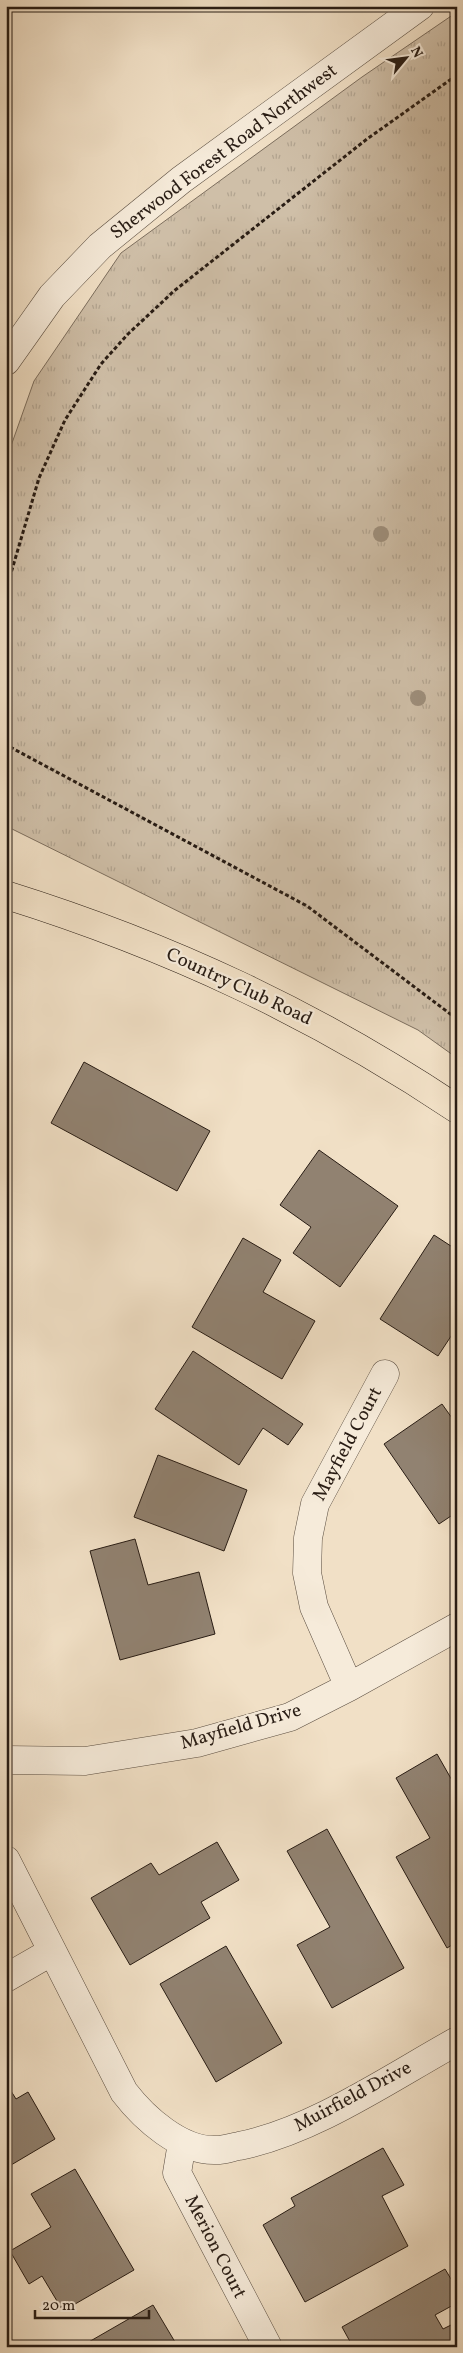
<svg xmlns="http://www.w3.org/2000/svg" width="463" height="2353" viewBox="0 0 463 2353" font-family="Vollkorn,serif">
<style>
.grass{fill:url(#grass-tufts);stroke:#7c6e5e}
.building{fill:#918271;stroke:#281c14}
.lines{fill:none;stroke-linecap:round;stroke-linejoin:round}
.minor-casing{stroke:#5a4d40;stroke-width:29}
.major-casing{stroke:#281c14;stroke-width:29}
.path{stroke:#281c14;stroke-width:3;stroke-dasharray:4 2.5;stroke-linecap:butt}
.minor{stroke:#f6ebda;stroke-width:28}
.major{stroke:#f1e0c6;stroke-width:28}
.tree{fill:#9e8f7c}
.labels{text-anchor:middle;dominant-baseline:central;stroke-width:4.5;stroke-linejoin:round;paint-order:stroke}
.street-label{font-size:19px;fill:#281c14;stroke:#f6ebda}
</style>
<defs>
<pattern id="grass-tufts" width="24" height="20" patternUnits="userSpaceOnUse" patternTransform="scale(1.25)"><rect width="24" height="20" fill="#cfbfa8"/><path d="M3 7l-1-3M5 7V3M7 7l1-3M15 17l-1-3M17 17v-4M19 17l1-3" fill="none" stroke="#b2a490"/></pattern>
</defs>
<rect width="100%" height="100%" fill="#f1e0c6"/>
<filter id="stains"><feTurbulence type="fractalNoise" baseFrequency=".004" numOctaves="4"/><feColorMatrix values="0 0 0 0 .2 0 0 0 0 .09 0 0 0 0 .02 0 0 0 .5 -.17"/></filter>
<radialGradient id="worn" r=".72"><stop offset=".6" stop-color="#630" stop-opacity="0"/><stop offset="1" stop-color="#630" stop-opacity=".3"/></radialGradient>
<path class="grass" d="M457,12V1058L418,1030L6,826V460L34,381L121,253L362,77Z"/>
<path class="building" d="M84,1062L210,1131L177,1191L51,1123Z
M319,1150L398,1206L340,1287L293,1253L311,1227L280,1205Z
M434,1235L457,1250V1327L438,1356L380,1319Z
M243,1238L281,1260L263,1292L315,1321L282,1379L192,1327Z
M193,1351L303,1424L288,1445L263,1428L239,1465L155,1409Z
M442,1404L457,1425V1512L439,1524L384,1444Z
M158,1455L247,1490L224,1551L134,1517Z
M135,1539L148,1585L199,1572L215,1634L120,1660L90,1551Z
M437,1754L457,1789V1942L447,1948L396,1857L430,1838L396,1778Z
M327,1829L404,1968L332,2008L297,1945L330,1927L287,1851Z
M217,1842L239,1880L201,1902L210,1918L130,1965L91,1898L151,1863L159,1875Z
M226,1946L282,2043L216,2082L160,1984Z
M6,2083L16,2099L28,2092L55,2139L6,2168Z
M383,2148L404,2185L382,2196L408,2246L305,2302L263,2225L295,2206L291,2198Z
M75,2169L134,2270L63,2311L42,2276L29,2284L10,2251L51,2227L31,2194Z
M445,2269L457,2289V2303L435,2315L443,2329L457,2322V2347H353L342,2327Z
M153,2305L178,2347H80Z"/>
<g class="lines">
<g class="minor-casing">
<path id="minor" d="M6,361L52,296L100,246L181,180L420,6
M349,1687L314,1607L307,1573L308,1538L315,1504L385,1374
M6,1760L85,1761L197,1743L290,1717L349,1687L457,1627
M6,1860L124,2092C144,2118 181,2152 217,2150C224,2150 232,2147 239,2146C314,2131 390,2078 457,2041
M6,1978L51,1952
M182,2143L177,2173L268,2347"/>
</g>
<g class="major-casing">
<path id="major" d="M6,895C169,946 315,1014 457,1109"/>
</g>
<path class="path" d="M6,590L39,478L65,420L101,364L128,334L174,291L367,139L457,75
M6,742L10,747L307,906L457,1019"/>
<use href="#minor" class="minor"/>
<use href="#major" class="major"/>
</g>
<g class="tree">
<circle cx="381" cy="534" r="8"/>
<circle cx="418" cy="698" r="8"/>
</g>
<g class="labels">
<g class="street-label">
<text transform="translate(224 152) rotate(-37)">Sherwood Forest Road Northwest</text>
<text transform="translate(239 987) rotate(25)">Country Club Road</text>
<text transform="translate(348 1444) rotate(-62)">Mayfield Court</text>
<text transform="translate(241 1727) rotate(-16)">Mayfield Drive</text>
<text transform="translate(353 2097) rotate(-28)">Muirfield Drive</text>
<text transform="translate(215 2247) rotate(63)">Merion Court</text>
</g>
</g>
<rect width="463" height="2353" fill="none" stroke="#f1e0c6" stroke-width="25"/>
<rect x="8" y="8" width="448" height="2338" fill="none" stroke="#281c14" stroke-width="2.5"/>
<rect x="12" y="12" width="438" height="2328" fill="none" stroke="#281c14"/>
<g transform="translate(406 58) rotate(61)" stroke="#f6ebda" stroke-width="4" paint-order="stroke">
<path d="M0-4L9 19L0 12L-9 19Z" fill="#281c14"/>
<text y="-8" font-size="14" font-weight="bold" text-anchor="middle" fill="#281c14">N</text>
</g>
<path d="M35 2310v8h114v-8" fill="none" stroke="#281c14" stroke-width="2.5"/>
<text x="42" y="2310" font-size="15" fill="#281c14" stroke="#f6ebda" stroke-width="4" paint-order="stroke">20 m</text>
<rect width="100%" height="100%" filter="url(#stains)"/>
<rect width="100%" height="100%" fill="url(#worn)"/>
</svg>
